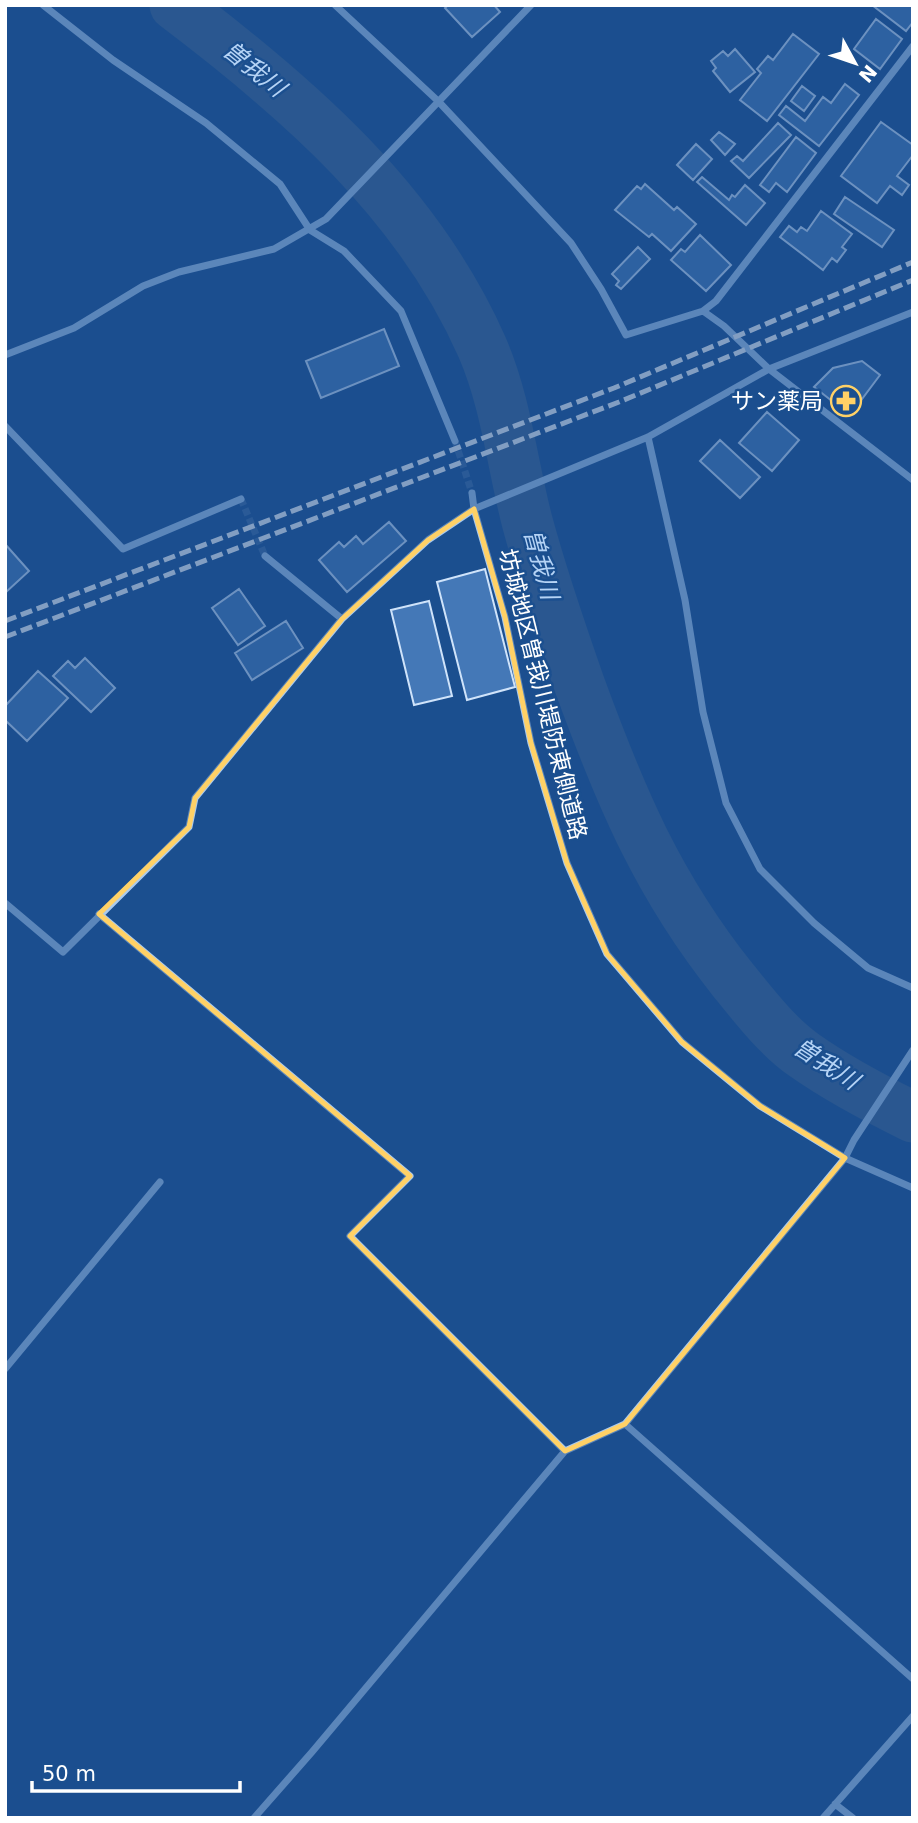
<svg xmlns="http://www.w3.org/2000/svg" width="918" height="1823" viewBox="0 0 918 1823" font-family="'DejaVu Sans','Noto Sans JP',sans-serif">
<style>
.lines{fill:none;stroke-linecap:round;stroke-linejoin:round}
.river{stroke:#3c6290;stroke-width:51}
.building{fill:#4478b7;stroke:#cfe3fa;stroke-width:2}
.street-tunnel{stroke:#3d69a0;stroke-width:7;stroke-dasharray:7 3.5;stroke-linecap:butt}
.street{stroke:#a9c9ee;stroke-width:7}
.rail{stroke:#fff;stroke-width:5;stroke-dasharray:12 5;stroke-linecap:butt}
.marked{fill:none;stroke:#ffd166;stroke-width:5;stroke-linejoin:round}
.labels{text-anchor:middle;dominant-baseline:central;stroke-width:5;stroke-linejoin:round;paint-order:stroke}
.poi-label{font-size:23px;fill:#fff;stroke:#1b4f8f;text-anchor:end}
.street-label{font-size:23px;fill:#fff;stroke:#1b4f8f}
.water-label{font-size:24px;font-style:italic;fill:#b5d3f5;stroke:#1b4f8f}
</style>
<rect width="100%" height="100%" fill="#1b4f8f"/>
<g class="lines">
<path class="river" d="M175,5C298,98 418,202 482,347C506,402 512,463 527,521C542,577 561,632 580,686C621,798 658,886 733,980C754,1006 777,1036 804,1055C838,1079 876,1099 913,1117"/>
</g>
<path class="building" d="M448,5H494L500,12L472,37L445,8Z
M872,5H913V22L906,31Z
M876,19L902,39L880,69L854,49Z
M793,34L819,54L767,121L740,100L761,73L757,69L768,56L773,60Z
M735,49L755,72L730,92L713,71L716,68L711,61L723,51L728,56Z
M845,84L859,95L819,146L779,115L786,106L805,121L823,97L831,103Z
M802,86L815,96L804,111L791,101Z
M881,122L913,145V155L897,176L909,185L902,195L890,186L877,203L841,176Z
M778,123L791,135L749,178L731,161L737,156L743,161Z
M719,132L735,144L725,155L711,140Z
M796,137L816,153L787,192L776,183L769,192L760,185Z
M696,144L712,159L693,180L677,165Z
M702,177L729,200L732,195L735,197L745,185L765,203L746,225L697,182Z
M645,184L674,210L677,207L696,224L671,251L652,234L649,237L615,210L637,186L641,189Z
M845,197L894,230L882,247L834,214Z
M821,211L852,234L842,247L846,250L837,262L832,258L823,270L780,237L789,226L797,232L801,227L807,231Z
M700,235L731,265L706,291L671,260L681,249L685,252Z
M638,247L650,259L621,289L616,285L619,281L612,274Z
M384,329L399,366L321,398L306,361Z
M862,361L880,375L850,415L814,387L833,368Z
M767,412L799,440L772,471L739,443Z
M720,440L760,477L740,498L700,461Z
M389,522L406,541L347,592L319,560L339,542L344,547L356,536L363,544Z
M5,544L29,571L5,593Z
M485,569L515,687L467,700L437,582Z
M239,589L265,626L238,645L212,608Z
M429,601L452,696L414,705L391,610Z
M286,621L303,648L252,680L235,653Z
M85,658L115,688L91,712L53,676L68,661L75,668Z
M38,671L68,698L27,741L5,720V706Z"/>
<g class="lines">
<path class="street-tunnel" d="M455,441L472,493
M241,499L265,556"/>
<path class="street" d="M43,5L113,60L206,123L280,184L310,230L344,251L401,311L455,441
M335,5L438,101L571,243L601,289L626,335L703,311L716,301L913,46
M703,311L724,326L769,369L913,480
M5,355L74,328L143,286L179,272L274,249L326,219L531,5
M5,426L123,549L241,499
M648,437L685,600L703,712L726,803L760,869L814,923L868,968L913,988
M472,493L474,509L505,617L531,743L567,863L607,954L682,1042L760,1106L845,1158L913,1188
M265,556L342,619
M5,903L63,952L189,827L195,798L342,619L428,540L474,509L648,437L769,369L913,312
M99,914L410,1176L350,1236L565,1451
M5,1369L160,1182
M625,1424L913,1679
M835,1804L853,1818
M254,1818L312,1752L565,1451L625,1424L845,1158L854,1140L913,1050
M823,1818L913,1716"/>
<path class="rail" d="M5,621L614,388L913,262
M5,637L619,402L913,280"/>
</g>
<path d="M0 0H918V1823H0ZM474,509L505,617L531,743L567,863L607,954L682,1042L760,1106L845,1158L625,1424L565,1451L350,1236L410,1176L99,914L189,827L195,798L342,619L428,540Z" fill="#1b4f8f" fill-opacity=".55" fill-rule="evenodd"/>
<path class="marked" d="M474,509L505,617L531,743L567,863L607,954L682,1042L760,1106L845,1158L625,1424L565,1451L350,1236L410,1176L99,914L189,827L195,798L342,619L428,540Z"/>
<defs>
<g id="pharmacy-ring" transform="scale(1.575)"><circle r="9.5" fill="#1b4f8f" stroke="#ffd166" stroke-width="1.5"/><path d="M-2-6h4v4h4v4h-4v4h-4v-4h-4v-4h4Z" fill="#ffd166"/></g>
</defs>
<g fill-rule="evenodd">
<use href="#pharmacy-ring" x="846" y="401"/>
</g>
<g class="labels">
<g class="poi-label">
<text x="823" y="401">サン薬局</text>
</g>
<g class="street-label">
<text transform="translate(543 694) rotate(76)">坊城地区曽我川堤防東側道路</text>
</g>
<g class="water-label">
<text transform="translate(254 69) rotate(39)">曽我川</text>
<text transform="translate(541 564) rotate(75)">曽我川</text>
<text transform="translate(826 1064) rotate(33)">曽我川</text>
</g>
</g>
<rect width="918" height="1823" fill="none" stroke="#ffffff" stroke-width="14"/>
<g transform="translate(855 63) rotate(130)" stroke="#1b4f8f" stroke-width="5" paint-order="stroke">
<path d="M0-5L12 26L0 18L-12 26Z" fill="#ffffff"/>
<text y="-10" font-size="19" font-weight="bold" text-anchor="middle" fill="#ffffff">N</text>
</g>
<path d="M32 1781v10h208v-10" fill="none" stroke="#ffffff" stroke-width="3.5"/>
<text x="42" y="1781" font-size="21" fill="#ffffff" stroke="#1b4f8f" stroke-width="5" paint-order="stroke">50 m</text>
</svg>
